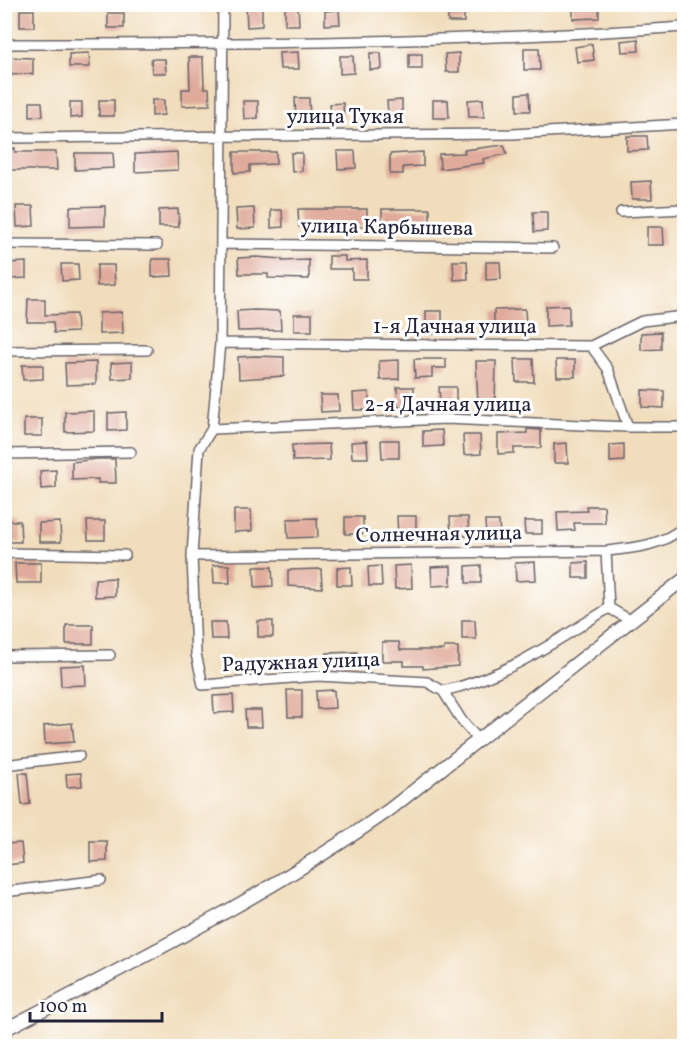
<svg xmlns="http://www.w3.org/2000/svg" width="689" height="1051" viewBox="0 0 689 1051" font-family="Vollkorn,serif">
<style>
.building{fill:#e0ab9b}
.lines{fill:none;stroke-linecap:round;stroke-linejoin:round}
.minor-casing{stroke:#6a6368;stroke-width:12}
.major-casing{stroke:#6a6368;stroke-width:15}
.minor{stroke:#fff;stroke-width:9}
.major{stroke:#fff;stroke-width:12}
.labels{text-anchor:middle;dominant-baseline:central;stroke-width:6;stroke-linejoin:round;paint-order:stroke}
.street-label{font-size:21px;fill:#22223b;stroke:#fff}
</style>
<rect width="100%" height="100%" fill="#fff"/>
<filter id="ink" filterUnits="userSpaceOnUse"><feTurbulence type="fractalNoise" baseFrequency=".0167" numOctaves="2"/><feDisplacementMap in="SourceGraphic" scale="12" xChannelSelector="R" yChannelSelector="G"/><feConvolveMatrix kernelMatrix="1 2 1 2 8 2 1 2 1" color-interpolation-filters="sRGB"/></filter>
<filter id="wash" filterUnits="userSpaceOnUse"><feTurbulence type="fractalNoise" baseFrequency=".008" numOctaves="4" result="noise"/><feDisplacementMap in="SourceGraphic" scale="24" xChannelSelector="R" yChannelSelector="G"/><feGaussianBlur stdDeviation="1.35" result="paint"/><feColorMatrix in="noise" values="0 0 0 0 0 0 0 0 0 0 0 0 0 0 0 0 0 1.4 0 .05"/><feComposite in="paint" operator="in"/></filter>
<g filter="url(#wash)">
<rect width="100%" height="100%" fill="#f1ddbc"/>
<g id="blocks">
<path class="building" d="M573,4H599V18L573,19Z
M285,5H298L299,25H285Z
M464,5V22H448V6Z
M246,8H262V26L247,27Z
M20,10H34V27H20Z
M339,10L340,24L325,25V11Z
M108,13H124V28H108Z
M638,39L639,51L622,52L621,41Z
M592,44L594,60L577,62L575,47Z
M524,48H539L540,70H524Z
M298,52L299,69H280L279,53Z
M89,53L90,67H69V54Z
M370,53H381L382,69L370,70Z
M459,53V72H446L445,54Z
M409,54H422V69H409Z
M340,56H353L354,73L340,74Z
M4,57L33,58V74L4,75Z
M189,57H203L204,88H209L210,105L182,106V89H190Z
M151,59H165L166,73H152Z
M529,93L530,111H517V94Z
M295,98H309L310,119H296Z
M483,99L484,117H469L468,100Z
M99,100H114V116H99Z
M152,100H164V115L152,116Z
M402,100V113L388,114L387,101Z
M433,100H448L449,118H433Z
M243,101H258V118L244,119Z
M30,102H42L43,116L30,117Z
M70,102H82V117L70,118Z
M343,103L344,118H331L330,104Z
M627,136H647L648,150L627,151Z
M504,145L507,154L483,159L484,163L440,169L439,154L465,153L464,150Z
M15,148V152H56L57,170H4V149Z
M337,151H355L356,168L338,169Z
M177,152L178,170L135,172V154Z
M234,152H276V164L250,165V172L234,173Z
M423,152V166L403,167V174H390V154Z
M75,153H113L114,168L75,170Z
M291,153H302V171L292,172Z
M651,181L652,199H632L631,182Z
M16,206H33L34,226L17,227Z
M105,206V226L70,227V207Z
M254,208L255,228L237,229L236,209Z
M178,209L179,227H159V210Z
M298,209H367V226L299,227Z
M382,209H430V228L382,227Z
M271,210H282L283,227L271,228Z
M533,212H547V231L534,232Z
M647,227H663L664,245H647Z
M329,256H345V261L367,260V279H352V269H329Z
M256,257L282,259V261L309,260V279L268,278V274H239L238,258Z
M152,259H171L172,276L152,277Z
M453,261H467L468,279L454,280Z
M26,262V278L9,279L8,263Z
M486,262H500L501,279L486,280Z
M61,264H78L79,280L62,281Z
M97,265H114L115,285L97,286Z
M28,299H45V315L76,314L77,332L54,333L53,322H27Z
M569,305V325L546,326V306Z
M525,309L526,327L494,328V310Z
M254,310L280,311L281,330L238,331L237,311Z
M426,311H442V327H434V334H426Z
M122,312L123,333L99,334V313Z
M294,314H312V331H294Z
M661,332V349L641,350V333Z
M255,356L284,357V376L239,379L238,357Z
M414,359H446V368H432V377L415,378Z
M515,359H533L534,382H516Z
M399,360V379L380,380L379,361Z
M556,360H575V377H557Z
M476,361H496L495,405H478Z
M96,362V384L66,385L65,363Z
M132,362V378L112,379L111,363Z
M22,365H43V379L23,380Z
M397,387H414V407H398Z
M439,387H456V404L440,405Z
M642,390L664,391V408L642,407Z
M369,392V410H354L353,393Z
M320,395H338L339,411L321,412Z
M94,411V431L65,432V412Z
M126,412V430L108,431V413Z
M24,419H42V436H24Z
M527,429L541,430V448H514V453L498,454V434L527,433Z
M442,430L443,446L423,447V431Z
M463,435H480L481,454L464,455Z
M381,440H399V458H382Z
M367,441L368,458H352L351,442Z
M567,443L568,463H554V444Z
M329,444L330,460L293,461L292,445Z
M624,444V461L610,462V445Z
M97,459H115L116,483H98V479L72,480V462Z
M56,470V488L41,489L40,471Z
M586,506H604L605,523H574L575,530L558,531L557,512L587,511Z
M234,510H251L252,531L234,532Z
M397,516H416V537H398Z
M345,517H363V534H345Z
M450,517H468L469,536L451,537Z
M317,518L318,537L288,538L287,519Z
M4,521H20L21,542H4Z
M87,521H105V540H88Z
M485,521H499L500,536L486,537Z
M524,521H542V534H525Z
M60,522L61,542H39V523Z
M535,562L536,580L516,581L515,563Z
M588,562V578H573V563Z
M15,563H41V583H16Z
M213,565H229L230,583H214Z
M411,565L412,588L395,589L394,566Z
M481,565V583H466V566Z
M381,566L382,586H369L368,567Z
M451,566V585L432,586L431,567Z
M254,567H272L273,586L255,587Z
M351,567L352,585H337V568Z
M321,569L322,588L288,586V570Z
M115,578V596L95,597V579Z
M462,620H475L476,639H462Z
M258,621H273V637H258Z
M210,622H226L227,639H211Z
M66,625H93V644H66Z
M382,642H399L400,650H444V647H458V666L423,669V666H404V661H382Z
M357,652V668L328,669L327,653Z
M85,665L86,685L61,686L60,666Z
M287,690H302V717H288Z
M334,690L335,708L317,709L316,691Z
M233,695L234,712L214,713L213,696Z
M245,710H261L262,727H246Z
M72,723L74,742L45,744L44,726Z
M19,773H27L30,804L22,805Z
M81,773L82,786L67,787L66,774Z
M90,841H107V861L90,862Z
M21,843L23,863L6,865L4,844Z"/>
</g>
</g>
<g filter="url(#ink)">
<use href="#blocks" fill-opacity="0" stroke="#6a6368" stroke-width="1.5"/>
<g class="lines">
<g class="minor-casing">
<path id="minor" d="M223,4L220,343L212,429L199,449L192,556L196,654L203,685L318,676L427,682L443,691L462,721L479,740
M4,44C231,44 458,43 684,27
M4,138L513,134L684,124
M621,212L684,209
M4,244L157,245
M221,244L553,248
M220,343L591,346L642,321L684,316
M591,346L608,369L628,427
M4,351L147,350
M212,429L446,419L628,427H684
M4,454L131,452
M606,551C635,548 661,546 684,527
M4,553L125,555
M192,556L606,551L609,608L630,620
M4,656L110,655
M443,691C506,677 556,641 609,608
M4,765L79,756
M4,892L101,880"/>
</g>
<g class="major-casing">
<path id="major" d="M4,1030C136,961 268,895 389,810L684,579"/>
</g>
<use href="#minor" class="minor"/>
<use href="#major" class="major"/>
</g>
</g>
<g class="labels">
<g class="street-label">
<text x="345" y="117">улица Тукая</text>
<text transform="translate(387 228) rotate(1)">улица Карбышева</text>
<text x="455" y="327">1-я Дачная улица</text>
<text x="448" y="405">2-я Дачная улица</text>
<text transform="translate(439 535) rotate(-1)">Солнечная улица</text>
<text transform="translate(301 663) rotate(-2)">Радужная улица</text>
</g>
</g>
<rect width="689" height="1051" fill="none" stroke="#fff" stroke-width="24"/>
<path d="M30 1012v9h132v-9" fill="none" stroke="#22223b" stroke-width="3"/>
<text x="39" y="1012" font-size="18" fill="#22223b" stroke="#ffffff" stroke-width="4.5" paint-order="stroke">100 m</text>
</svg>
